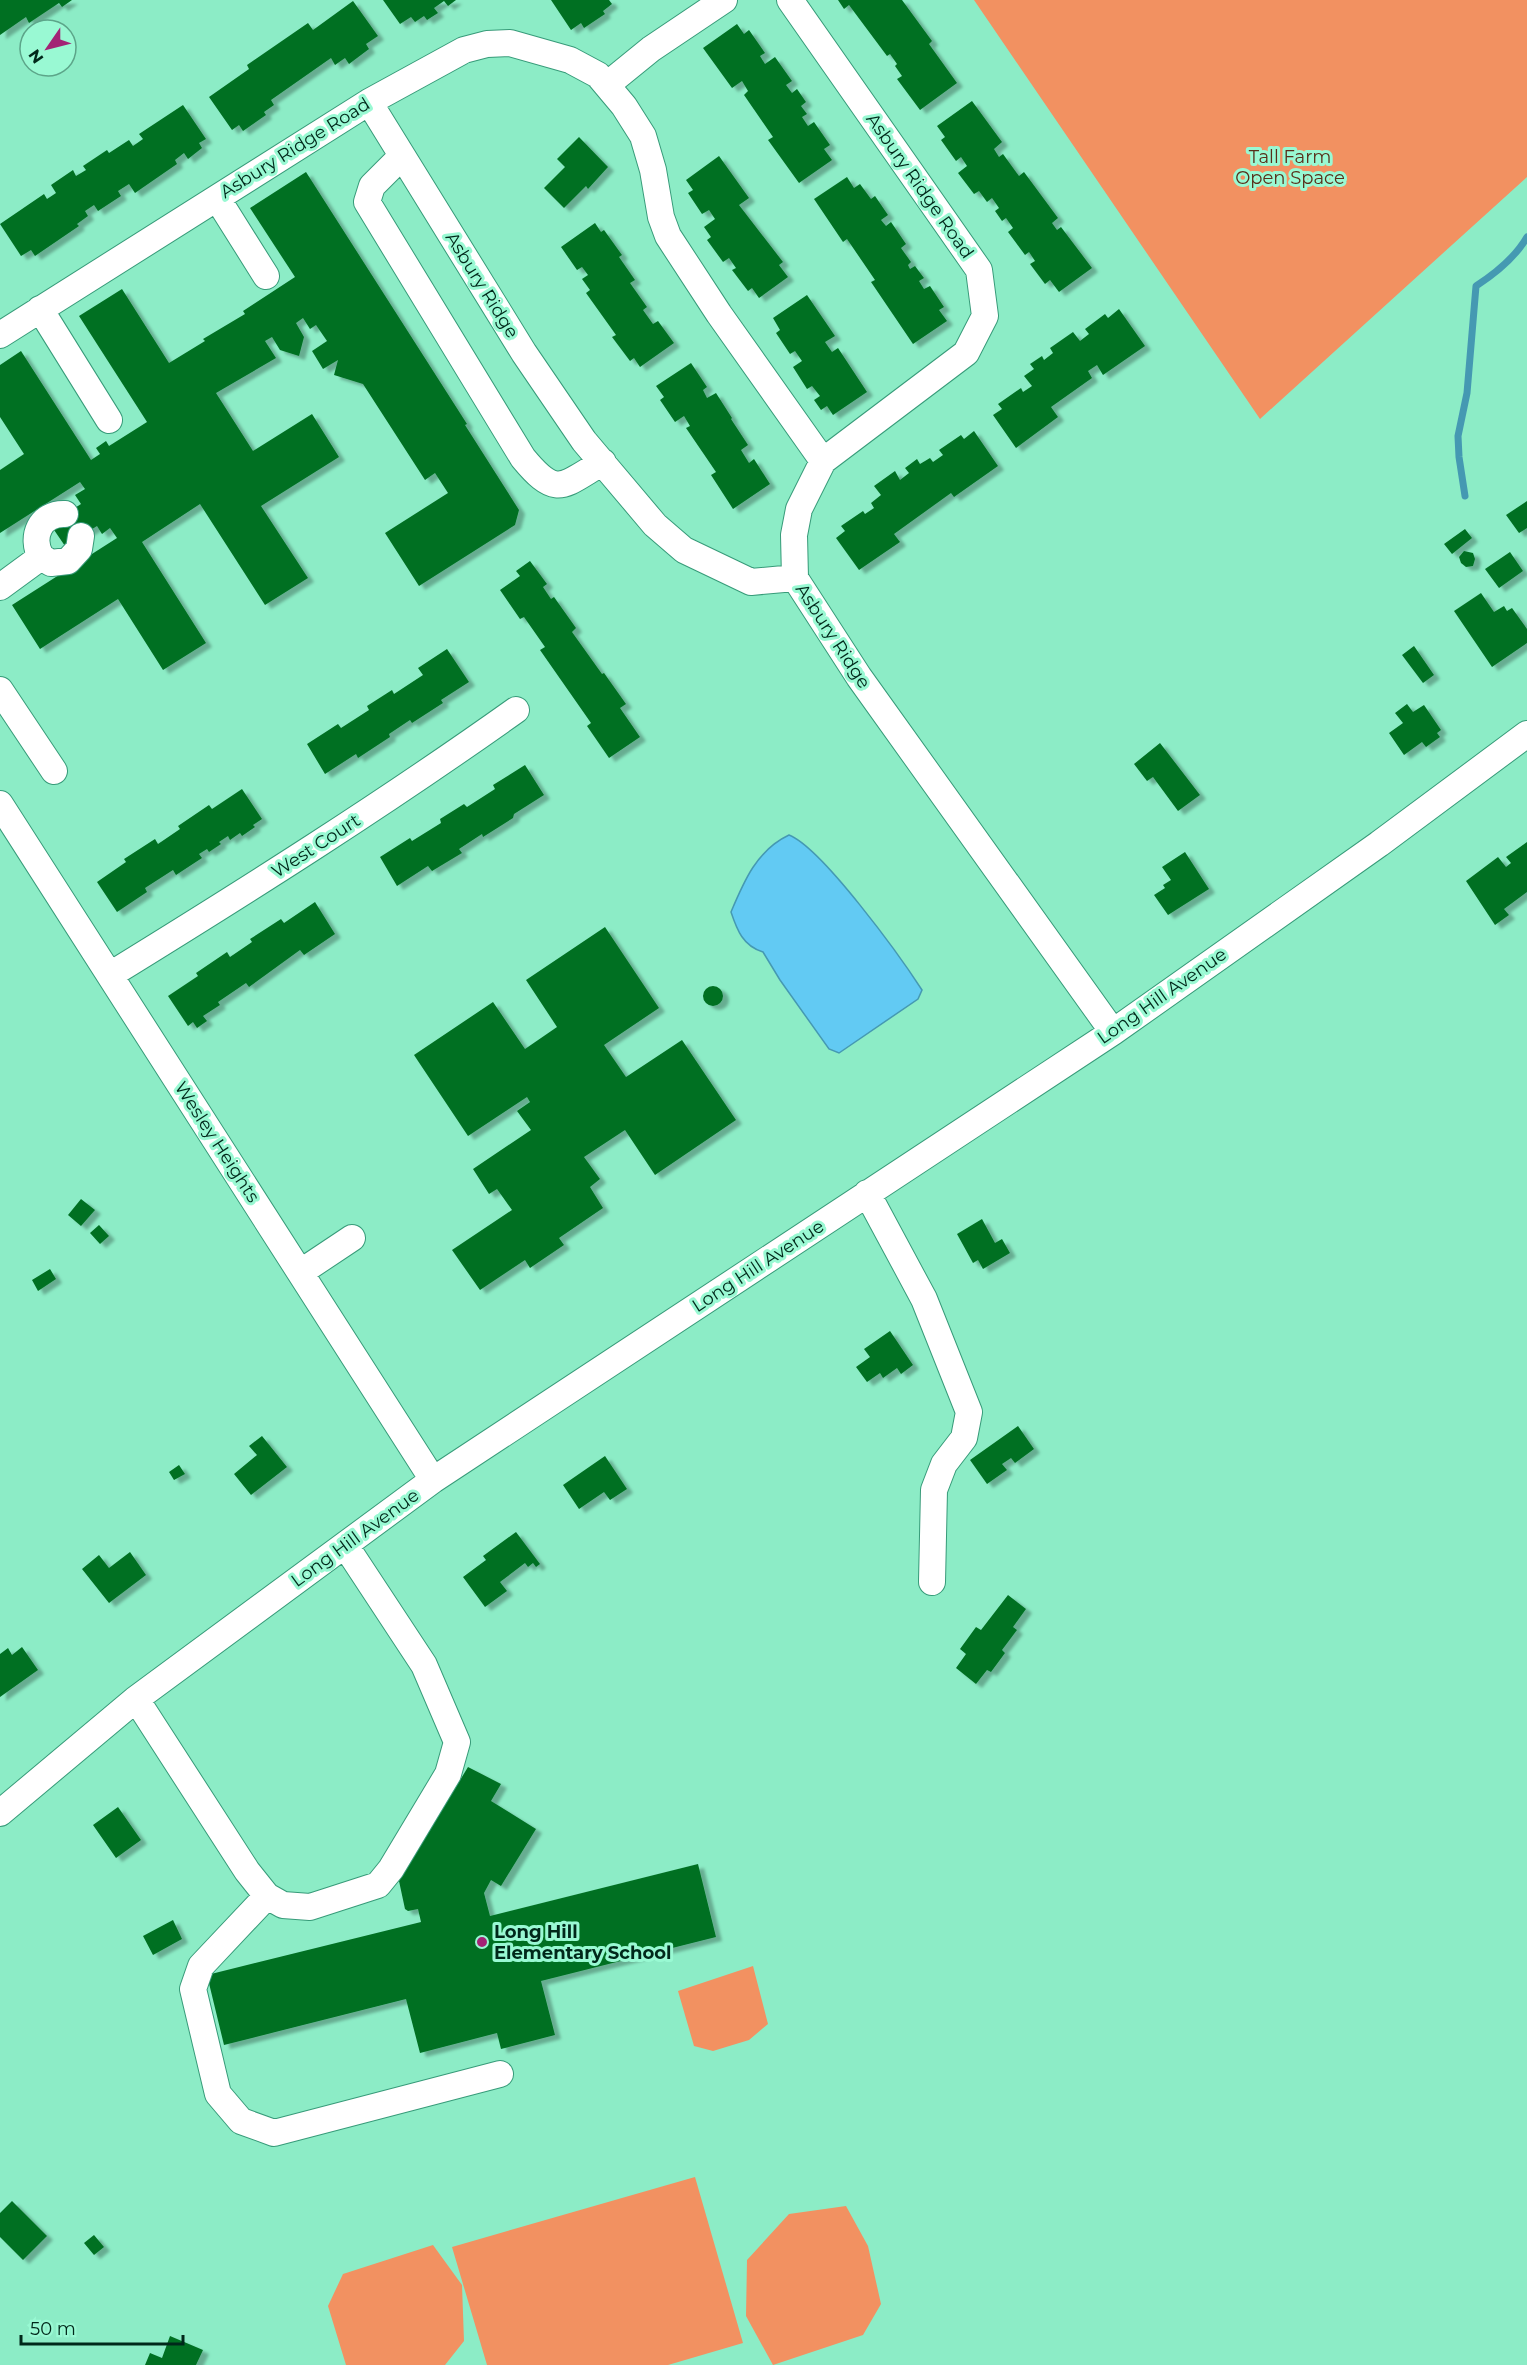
<svg xmlns="http://www.w3.org/2000/svg" width="1527" height="2365" viewBox="0 0 1527 2365" font-family="Montserrat,sans-serif">
<style>
.green{fill:#f29161}
.water{fill:#62caf3;stroke:#4599b2;stroke-width:1.5}
.lines{fill:none;stroke-linecap:round;stroke-linejoin:round}
.stream{stroke:#4599b2;stroke-width:7}
.building{fill:#036f24;filter:url(#shadow)}
.minor-casing{stroke:#379b79;stroke-width:28}
.minor{stroke:#fff;stroke-width:26}
.poi-dot{fill:#a32375;stroke:#99f9d3;stroke-width:2}
.labels{text-anchor:middle;dominant-baseline:central;stroke-width:6;stroke-linejoin:round;paint-order:stroke}
.street-label{font-size:18px;fill:#00281a;stroke:#99f9d3}
.park-label{font-size:18px;fill:#582f1a;stroke:#99f9d3}
.poi-label{font-size:18px;font-weight:bold;fill:#00281a;stroke:#99f9d3;text-anchor:start}
</style>
<defs>
<filter id="shadow"><feDropShadow dx="6" dy="4" stdDeviation="1.5" flood-color="#0004"/></filter>
</defs>
<rect width="100%" height="100%" fill="#8cecc6"/>
<path class="green" d="M974,0H1527V177L1260,419Z
M753,1966L768,2024L749,2040L713,2051L694,2046L678,1991Z
M695,2177L743,2343L668,2365H487L452,2247Z
M846,2206L868,2246L881,2304L863,2335L773,2365L746,2316L747,2260L789,2214Z
M433,2245L462,2285L464,2341L445,2365H346L328,2306L343,2274Z"/>
<path class="water" d="M789,835C822,848 900,956 922,990L918,999L839,1053L829,1049L780,980L763,952C743,946 737,930 731,912C744,881 757,850 789,835Z"/>
<g class="lines">
<path class="stream" d="M1465,496L1459,457L1458,436L1467,393L1476,286C1496,273 1515,258 1527,237"/>
</g>
<path class="building" d="M0,0H72L62,7L59,3L29,23L26,17L0,35Z
M383,0H456L448,6L444,1L434,8L438,13L427,20L424,16L415,22L411,17L400,24Z
M551,0H609L612,4L603,11L605,14L584,28L581,23L571,30Z
M838,0H902L932,41L929,44L957,83L920,110L897,79L902,76L895,66L897,64L890,54L887,56L849,5L844,9Z
M353,1L378,36L366,44L369,49L349,64L345,58L335,65L331,58L271,100L274,105L264,112L266,115L243,131L239,125L232,130L209,97L249,69L247,65L308,23L313,30Z
M737,24L744,34L749,30L765,53L760,56L765,64L775,57L792,81L786,85L792,93L797,89L806,102L801,106L807,114L802,117L808,126L814,122L830,145L824,149L832,160L799,183L768,140L773,137L744,95L748,91L742,81L732,88L703,48Z
M972,101L1002,142L994,149L999,157L1003,154L1019,176L1024,172L1058,218L1052,223L1057,230L1061,227L1092,268L1059,292L1050,280L1045,284L1030,264L1035,261L1029,252L1025,255L1008,232L1013,228L1006,218L1002,221L995,211L999,208L992,198L987,202L979,191L974,194L958,173L967,166L961,157L956,161L941,140L945,137L937,126Z
M183,105L206,139L199,143L202,148L188,159L184,153L175,160L177,164L135,193L129,184L118,191L121,196L98,211L94,205L85,211L88,216L77,224L79,226L35,256L31,250L21,256L0,224L44,194L47,199L56,193L51,185L73,170L76,176L86,170L83,166L107,150L109,153L129,140L133,146L143,139L139,134Z
M579,137L608,167L588,189L586,186L564,208L544,188L565,167L557,159Z
M719,156L749,198L739,205L783,262L779,265L788,277L759,298L752,288L748,291L732,270L736,268L729,258L723,262L707,240L711,237L704,227L715,219L709,210L702,214L688,193L693,190L686,180Z
M306,172L467,424L465,425L519,510L515,525L419,586L385,533L448,493L435,473L425,480L363,384L334,375L338,360L323,369L312,351L327,341L316,325L310,329L303,318L296,323L304,337L299,356L280,350L272,337L265,341L276,358L216,393L253,451L312,414L339,457L261,506L308,578L265,605L200,504L142,542L206,643L163,670L118,599L40,649L12,605L117,538L110,528L102,534L97,526L65,546L50,524L81,504L75,495L85,489L80,482L0,533V470L24,454L0,417V365L21,351L91,460L100,454L96,448L106,441L109,446L147,422L79,316L122,289L169,363L205,341L203,339L245,314L243,311L295,277L250,208Z
M847,177L854,188L860,184L871,199L875,196L888,215L881,220L886,226L891,222L906,244L901,248L911,262L908,265L910,269L915,266L924,278L919,281L924,289L930,286L944,307L939,310L947,321L913,344L871,282L875,280L847,239L843,242L814,199Z
M595,223L601,232L604,230L622,255L619,257L635,280L630,283L647,307L643,310L653,324L658,321L674,343L640,367L634,358L630,361L612,337L616,335L586,293L590,290L582,279L588,275L582,267L577,270L561,247Z
M807,295L835,336L825,342L832,352L838,348L867,392L833,415L827,406L821,410L814,400L820,396L812,386L807,389L793,367L802,361L795,351L790,354L776,333L780,330L773,318Z
M1119,309L1145,346L1103,375L1097,365L1088,371L1092,378L1051,407L1058,417L1016,448L993,415L1002,409L998,404L1021,388L1023,392L1032,386L1024,376L1034,369L1030,364L1042,356L1044,360L1053,353L1050,348L1073,332L1080,341L1089,334L1085,329L1105,314L1108,318Z
M691,363L707,387L703,390L707,398L716,393L732,418L731,419L748,445L741,450L749,463L754,459L770,484L733,509L711,475L716,472L686,428L690,426L684,416L675,422L660,400L664,397L656,386Z
M974,431L998,466L954,497L951,493L894,534L900,542L859,570L836,538L845,531L841,526L863,511L865,514L874,508L871,503L881,495L874,486L895,471L900,480L909,473L905,468L917,459L920,464L930,458L933,462L943,455L939,450L961,435L964,439Z
M1527,501V528L1519,533L1506,515Z
M1465,529L1472,538L1452,554L1444,544Z
M1464,551L1473,553L1475,559L1473,566L1466,567L1461,563L1459,557Z
M1510,552L1523,571L1499,588L1485,569Z
M530,561L547,584L543,587L551,599L554,597L576,628L572,632L602,674L604,673L626,704L620,708L640,737L609,758L587,726L591,723L540,650L545,647L524,617L520,619L500,590L520,576L516,571Z
M1481,593L1494,612L1504,606L1507,611L1512,608L1527,629V643L1492,667L1454,611Z
M1414,646L1434,675L1423,683L1402,655Z
M447,649L469,682L441,700L443,703L412,723L410,720L389,734L390,737L358,758L356,754L325,774L307,744L338,724L341,728L369,710L367,706L392,690L394,694L423,675L418,668Z
M1407,704L1413,712L1424,705L1441,730L1437,733L1440,737L1426,747L1422,742L1404,755L1389,733L1403,723L1395,713Z
M1160,743L1200,795L1178,811L1153,777L1147,781L1134,764Z
M525,765L544,795L514,814L513,818L483,837L482,834L459,849L462,853L432,871L428,866L397,886L380,857L410,838L412,841L441,823L440,819L464,804L467,807L495,789L493,785Z
M242,789L262,819L253,825L255,827L242,836L240,833L230,840L228,836L219,842L221,844L209,852L207,849L199,854L202,858L176,875L173,870L145,888L147,892L117,912L97,882L126,862L124,859L155,839L158,844L180,829L178,826L209,805L212,809Z
M1527,842V892L1504,909L1509,915L1495,925L1466,881L1498,857L1506,867L1511,863L1506,857Z
M1185,852L1209,889L1168,915L1154,895L1165,888L1163,885L1171,880L1162,867Z
M315,902L335,934L304,955L300,950L249,987L246,983L218,1002L220,1005L203,1016L207,1021L197,1028L193,1022L188,1026L168,996L198,976L196,973L227,952L230,957L252,942L250,939L281,919L284,923Z
M605,927L659,1008L604,1045L626,1077L682,1040L736,1120L655,1175L625,1130L584,1157L600,1179L590,1187L603,1208L559,1238L564,1245L530,1268L525,1260L480,1290L452,1250L512,1210L497,1189L489,1194L473,1169L531,1130L517,1111L530,1102L527,1097L468,1136L414,1055L493,1002L525,1049L557,1027L526,980Z
M703 996a10 10 0 1 1 20 0a10 10 0 1 1-20 0Z
M81,1199L95,1210L81,1226L68,1215Z
M982,1219L995,1243L1002,1239L1010,1253L983,1269L978,1260L973,1263L957,1234Z
M99,1225L109,1236L100,1244L90,1233Z
M50,1269L56,1279L38,1291L32,1280Z
M890,1331L913,1365L901,1374L897,1368L883,1378L880,1373L867,1382L856,1367L870,1357L864,1349Z
M1018,1426L1034,1449L1015,1463L1011,1458L1002,1464L1007,1470L987,1484L970,1460Z
M262,1436L287,1467L251,1495L234,1474L257,1455L249,1446Z
M605,1456L627,1489L610,1500L604,1492L579,1509L563,1485Z
M179,1465L185,1474L174,1480L169,1472Z
M516,1532L540,1564L536,1567L533,1563L528,1567L525,1563L500,1582L507,1591L485,1607L463,1577L486,1560L483,1556Z
M130,1552L146,1575L109,1603L82,1569L99,1555L109,1568Z
M1008,1595L1026,1609L1013,1627L1017,1630L1002,1650L1005,1653L991,1672L987,1670L976,1684L956,1668L966,1654L960,1649L976,1627L981,1630Z
M22,1647L38,1670L0,1697V1654L8,1648L12,1655Z
M468,1767L501,1784L491,1801L536,1829L501,1886L491,1880L484,1893L490,1916L698,1864L716,1937L541,1981L555,2035L501,2049L497,2033L420,2053L406,1999L224,2045L207,1975L421,1922L418,1909L408,1911L405,1909L399,1881Z
M118,1807L141,1840L116,1858L93,1825Z
M173,1920L182,1939L153,1955L143,1936Z
M12,2201L47,2236L23,2260L0,2237V2213Z
M94,2235L104,2247L94,2255L84,2243Z
M170,2336L203,2350L196,2365H145L150,2353L162,2358Z"/>
<g class="lines">
<g class="minor-casing">
<path id="minor" d="M790,0L979,270L985,316L966,353L823,461L799,509L794,535L795,578
M608,84L651,49L724,0
M369,102L524,353L584,441L655,525L684,550L751,582L795,578L859,677L1113,1032
M402,156L372,186L367,202L523,458C557,499 562,486 603,462
M217,198L266,276
M40,309L109,420
M0,335L369,102L464,50L487,44L510,43L570,60L598,75L624,106L643,136L653,170L661,217L668,236L719,314L823,461
M65,514C40,513 30,537 41,557L51,563L68,561L79,549L81,536
M0,587L41,557
M0,690L54,771
M0,804L433,1480
M110,975C248,890 384,804 516,710
M867,1193L924,1299L969,1412L964,1438L944,1464L934,1490L932,1582
M301,1272L352,1238
M136,1699L247,1871L267,1896L283,1905L310,1907L378,1885L391,1869L448,1774L457,1742L424,1665L345,1545
M0,1813L136,1699L433,1480L1113,1032L1379,844L1527,734
M267,1896L201,1966L193,1989L218,2094L241,2121L274,2133L500,2074"/>
</g>
<use href="#minor" class="minor"/>
</g>
<circle class="poi-dot" cx="482" cy="1942" r="6"/>
<g class="labels">
<g class="street-label">
<text transform="translate(295 148) rotate(-32)">Asbury Ridge Road</text>
<text transform="translate(920 186) rotate(55)">Asbury Ridge Road</text>
<text transform="translate(482 285) rotate(58)">Asbury Ridge</text>
<text transform="translate(833 636) rotate(57)">Asbury Ridge</text>
<text transform="translate(316 846) rotate(-33)">West Court</text>
<text transform="translate(1162 996) rotate(-35)">Long Hill Avenue</text>
<text transform="translate(217 1142) rotate(57)">Wesley Heights</text>
<text transform="translate(758 1266) rotate(-33)">Long Hill Avenue</text>
<text transform="translate(355 1538) rotate(-36)">Long Hill Avenue</text>
</g>
<g class="park-label">
<text x="1290" y="157">Tall Farm<tspan x="1290" dy="21">Open Space</tspan></text>
</g>
<g class="poi-label">
<text x="494" y="1932">Long Hill<tspan x="494" dy="21">Elementary School</tspan></text>
</g>
</g>
<g transform="translate(48 48) rotate(235)"><circle r="28" fill="#99f9d3" stroke="#5ca589" stroke-width="1.5"/>
<path d="M0-4.5L10 22L0 15L-10 22Z" fill="#a32375"/>
<text y="-9" font-size="16" font-weight="bold" text-anchor="middle" fill="#00281a">N</text>
</g>
<path d="M21 2335v9h162v-9" fill="none" stroke="#00281a" stroke-width="3"/>
<text x="30" y="2335" font-size="18" fill="#00281a" stroke="#99f9d3" stroke-width="4.5" paint-order="stroke">50 m</text>
</svg>
